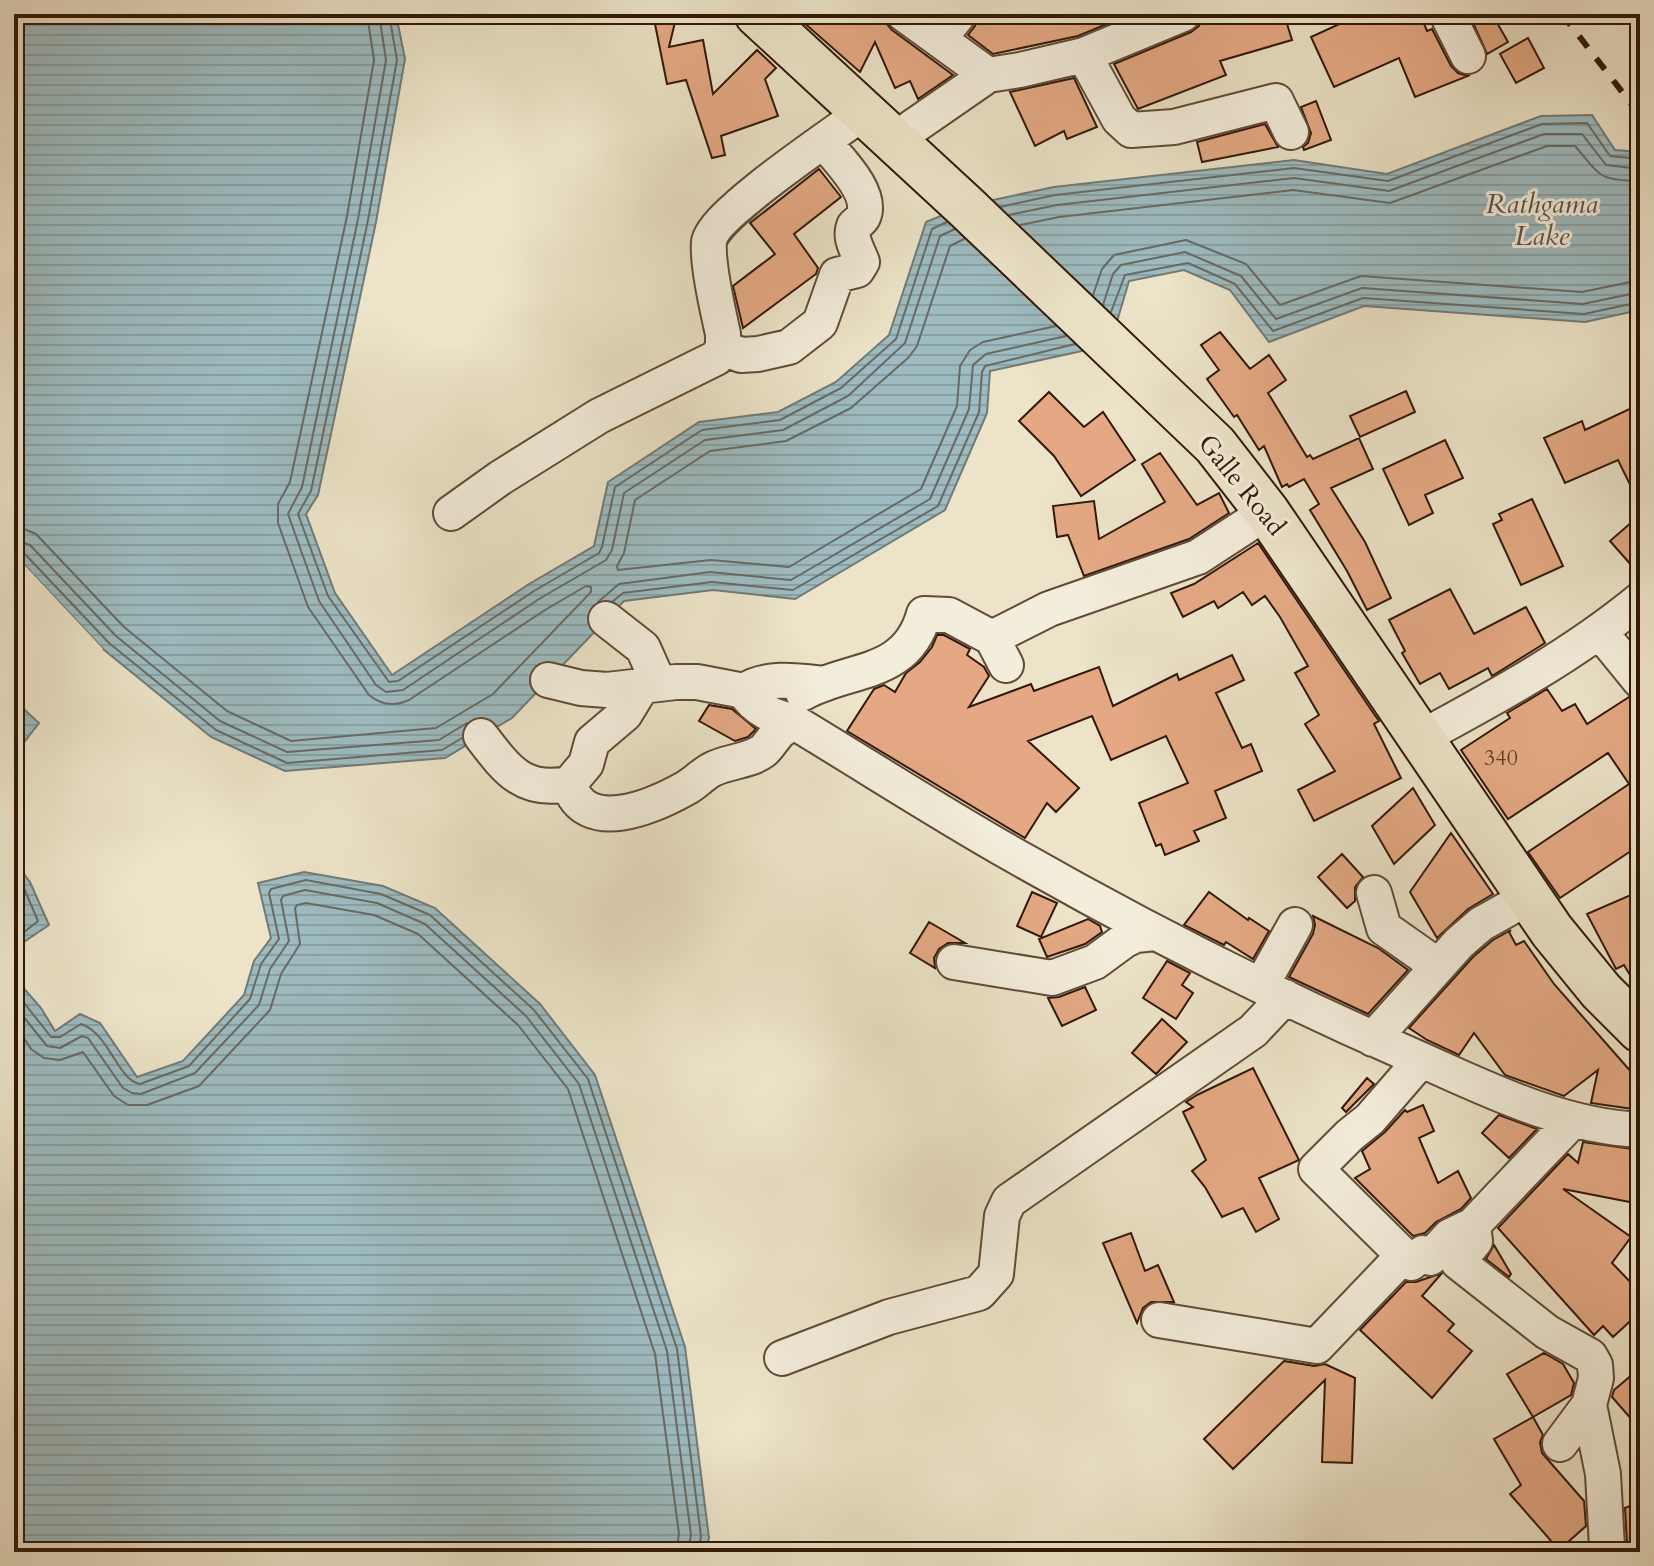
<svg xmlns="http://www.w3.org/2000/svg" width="1654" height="1566" viewBox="0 0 1654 1566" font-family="Cardo,serif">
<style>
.water{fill:url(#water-rules);stroke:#727a76;stroke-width:2}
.pier{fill:#ece3c8}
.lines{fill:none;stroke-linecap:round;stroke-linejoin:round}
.shore{stroke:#686a64;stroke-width:2}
.building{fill:#e4a984;stroke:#321807;stroke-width:2}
.minor-casing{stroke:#604b37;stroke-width:38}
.highway-casing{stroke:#321807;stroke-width:48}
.minor{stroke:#f3eddb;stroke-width:34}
.highway{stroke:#ece3c8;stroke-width:44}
.rail{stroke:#321807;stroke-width:6;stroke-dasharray:14 14;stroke-linecap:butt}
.labels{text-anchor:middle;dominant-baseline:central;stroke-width:6;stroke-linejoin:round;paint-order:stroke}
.number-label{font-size:22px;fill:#5e3c26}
.street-label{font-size:26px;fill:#321807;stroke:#f3eddb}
.water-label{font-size:28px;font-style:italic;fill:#575148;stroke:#f3eddb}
</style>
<defs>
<pattern id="water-rules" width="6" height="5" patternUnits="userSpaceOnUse" patternTransform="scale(2)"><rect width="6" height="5" fill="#9dbbc0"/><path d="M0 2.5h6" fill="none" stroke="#88a0a4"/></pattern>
</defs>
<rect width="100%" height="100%" fill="#ece3c8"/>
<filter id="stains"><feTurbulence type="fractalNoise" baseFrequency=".0025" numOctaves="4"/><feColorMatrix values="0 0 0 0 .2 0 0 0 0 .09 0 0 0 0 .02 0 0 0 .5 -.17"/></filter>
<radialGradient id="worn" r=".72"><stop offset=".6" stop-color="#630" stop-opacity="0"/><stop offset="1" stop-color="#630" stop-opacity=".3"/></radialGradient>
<path class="water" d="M14,14H396L405,59L376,222L318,495L306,514L335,593L392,675L529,584L594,546L608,482L699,422L778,412L836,382L889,335L926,222L965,206L1054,187L1294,160L1387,174L1541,116L1592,115L1615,150L1640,152V310L1585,322L1364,306L1269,342L1230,290L1184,270L1129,281L1110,345L990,371L987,413L945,510L795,599L713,590L624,601L512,718L445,758L285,771L211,737L103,649L14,554Z
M14,700L39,723L14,755Z
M14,861L30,882L49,925L21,944L14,968Z
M304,872L383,886L435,908L540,1004L595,1075L685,1347L709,1538L705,1552H14V977L41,1008L55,1031L80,1014L100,1023L137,1077L183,1061L244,995L254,961L271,938L258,883Z"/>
<path class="pier" d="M14,554L103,649L100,652L14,560Z"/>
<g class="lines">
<path class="shore" d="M379,14L386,60L358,219L302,487L288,514L319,601L376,685L386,692L403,690L539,599L606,560L612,550L624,493L705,440L783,430L848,396L905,343L940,236L955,229
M389,14L397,60L368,220L311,491L298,514L328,596L389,682L398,681L534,591L599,553L602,547L615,487L702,430L780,420L841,388L896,339L932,229L947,222
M1000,207L1055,195L1294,168L1388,181L1542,124L1587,123L1610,156L1640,159
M1009,215L1057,205L1294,178L1389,191L1544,134H1582L1606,165L1640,169
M1020,225L1059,217L1293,190L1390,203L1547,146H1575C1601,176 1597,180 1640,181
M964,239L950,246L917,346L909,357L851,408L786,441L710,451L635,500L624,553L617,566L618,570L711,560L789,567L921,489L957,406L960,366L970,350L983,342L1056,326
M1093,295L1102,269L1114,255L1186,240L1246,264L1280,305L1361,276L1582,292L1640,280
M1103,305L1113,274L1121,265L1185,252L1241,276L1276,319L1362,288L1583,304L1640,292
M1111,312L1125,275L1188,263L1235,284L1273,331L1363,298L1584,314L1640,302
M14,528L24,529L36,534L124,627L227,711L291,741L436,728L493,694L591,592V587L586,586L545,610L409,700C394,707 381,705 369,695L308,607L278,523V504L290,482L347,216L374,60L367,14
M14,540L30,545L116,636L220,721L287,752L439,740L467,723
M14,550L23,552L109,643L216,730L287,763L442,750L462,738
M598,602L619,584L710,572L791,580L930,499L969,409L973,365L986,354L1066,336
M612,602L623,593L712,582L793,590L938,506L979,412L982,372L985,366L1075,344
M14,874L23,886L38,921L14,940
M14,990L51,1037H60L81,1024C109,1033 118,1081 140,1084L189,1066L250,999L261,964L279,939L269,893L271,889L306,880L381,894L430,915L534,1010L588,1079L677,1349L701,1536L698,1552
M14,1005L47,1046L60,1048L82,1036L88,1038L123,1088L132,1093L141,1094L195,1073L259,1005L270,969L289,941L281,900L283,896L305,890L377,903L425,924L526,1016L579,1084L667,1351L691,1535L688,1552
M14,1023L31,1049L44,1058L60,1060L83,1052L114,1096L128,1105H147L199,1086L270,1010L281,974L300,944L295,908L297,905L306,903L374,915L418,934L518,1025L568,1089L655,1354L679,1534L676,1552"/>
</g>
<path class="building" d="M653,14H677L669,47L703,40L713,94L757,50L776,68L765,79L778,116L721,136L725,155L712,158L686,80L667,84Z
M794,14H884L886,23L892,30L953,75L918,99L910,81L895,88L875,42L860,72Z
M979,14H1131L1078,36L993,54L968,35L975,26Z
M1203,14H1284L1292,40L1220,61L1226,75L1138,109L1114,64L1191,32L1199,26Z
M1361,14H1420L1427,31L1432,29L1451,66L1458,73L1468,76L1415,97L1399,58L1334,87L1311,37Z
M1473,14H1492L1508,42L1487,54L1470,16Z
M1528,38L1544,68L1516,83L1500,54Z
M1074,78L1097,127L1067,139L1064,131L1035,146L1010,92Z
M1316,101L1331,140L1304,150L1303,147L1308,143L1311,133L1301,107Z
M1265,124L1278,147L1202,162L1197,142Z
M819,169L841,197L794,234L818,268L816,274L743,328L733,286L775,254L750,223Z
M1220,332L1250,369L1269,355L1286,380L1268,393L1307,457L1310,455L1313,459L1359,438L1373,469L1331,488L1365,542L1391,598L1367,610L1347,571L1310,510L1319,504L1304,479L1289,487L1287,484L1282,487L1264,446L1259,450L1237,415L1234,417L1207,379L1219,370L1201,345Z
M1406,391L1415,412L1360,437L1350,416Z
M1049,392L1084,427L1103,412L1135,460L1081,496L1054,456L1019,421Z
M1640,404V505L1618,460L1565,483L1544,438L1582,421L1585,430Z
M1445,440L1463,478L1425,495L1433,513L1409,525L1383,469Z
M1160,453L1197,505L1219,493L1229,513L1189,539L1084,576L1068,535L1057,537L1053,506L1094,501L1099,539L1165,502L1142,464Z
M1532,499L1563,566L1521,585L1493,524L1502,520L1499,514Z
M1640,515V575L1610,541Z
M1258,543L1374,714L1379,721L1374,724L1401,778L1314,821L1298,790L1335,771L1305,724L1319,715L1295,673L1308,666L1280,617L1265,596L1252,605L1243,592L1218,608L1214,601L1183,617L1171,593L1194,584Z
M1450,589L1474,634L1526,607L1545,643L1492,676L1488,668L1449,689L1440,673L1420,684L1402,653L1405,651L1389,620Z
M937,635H944L970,649L967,655L984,667L989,676L969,707L1031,684L1034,691L1099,667L1113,706L1177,674L1179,680L1232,655L1244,680L1216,693L1242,748L1251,744L1262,771L1215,791L1226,818L1194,831L1199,841L1165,855L1161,844L1156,846L1139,803L1188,783L1166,736L1111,760L1092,716L1028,741L1079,788L1056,812L1047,803L1025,838L847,731L874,689L884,685L895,692L906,673L920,662L932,647Z
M1547,689L1562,711L1575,704L1587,724L1629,697L1640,701V845L1560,898L1528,852L1629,784L1608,753L1508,819L1461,750L1510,718L1507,713Z
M709,705L732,709L756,729L748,737L735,741L699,721Z
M1413,788L1435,825L1394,864L1372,826Z
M1451,833L1493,894L1468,909L1437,938L1410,892Z
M1342,854L1363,877L1355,887V901L1347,908L1318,877Z
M1640,891V992L1624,965L1616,969L1587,914Z
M1032,892L1057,903L1041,937L1017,926Z
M1209,892L1248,920L1249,918L1269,931L1253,959L1226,942L1224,945L1184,925Z
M1313,916L1378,948L1408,970L1368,1014L1289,977L1313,934L1315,925Z
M1088,919L1100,926L1102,932L1085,944L1047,957L1039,939Z
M929,922L965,943H948L939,949L934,958L935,968L910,953Z
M1511,930L1509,932L1516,945L1524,941L1554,984L1640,1082V1110L1591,1103L1598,1070L1564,1096L1505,1075L1474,1033L1459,1055L1427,1040L1409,1028L1473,957L1493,940Z
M1167,961L1190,973L1182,985L1193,993L1176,1019L1143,998Z
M1085,987L1096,1010L1062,1026L1048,998L1059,997Z
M1162,1019L1187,1042L1156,1074L1132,1053Z
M1253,1068L1299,1160L1259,1178L1279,1219L1256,1232L1243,1208L1222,1217L1205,1187L1192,1171L1206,1160L1183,1112L1193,1107L1186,1102L1197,1095Z
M1367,1078L1374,1084L1346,1112L1342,1108Z
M1423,1105L1434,1131L1419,1138L1438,1183L1458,1171L1471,1198L1461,1209L1436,1222L1425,1233L1413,1236L1355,1178L1370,1169L1362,1151L1385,1132L1405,1110L1407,1112Z
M1499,1115L1537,1129L1509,1158L1482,1133Z
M1583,1142L1640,1150V1204L1563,1189L1631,1237L1612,1263L1640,1292V1312L1613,1337L1603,1326L1594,1335L1498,1228L1568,1154L1578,1163Z
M1131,1233L1145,1271L1158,1265L1174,1302H1151L1143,1308L1137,1323L1103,1243Z
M1494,1245L1511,1274L1509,1277L1486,1259Z
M1442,1273L1422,1296L1454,1324L1448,1331L1472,1351L1432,1398L1360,1330L1406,1282H1416Z
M1544,1353L1563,1364L1574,1383L1571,1395L1533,1417L1507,1374Z
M1284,1361L1314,1366L1325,1364L1355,1378L1352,1463L1322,1462L1325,1380L1233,1469L1204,1439Z
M1640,1368V1429L1612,1397L1614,1390Z
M1533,1417L1543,1435L1540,1442L1542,1453L1584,1501L1586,1526L1559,1550L1510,1494L1521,1485L1494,1439Z
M1640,1502V1552H1631L1627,1542L1625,1508Z"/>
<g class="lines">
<g class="minor-casing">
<path id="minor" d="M904,14L988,75
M1447,14L1468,56
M939,39L959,14
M1084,55L1119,119L1131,130L1174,127L1276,101L1291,132
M894,140L988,75L1020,70L1084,55L1183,14
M723,348L741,355L758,354L789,347L820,323L837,275L857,270L862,262C858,251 849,238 854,226C856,223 861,221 863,217C874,193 837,158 824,142
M451,513L500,478L599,416L716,358L723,348V334C718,311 707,264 709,242C712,215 837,132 864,112
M606,619L643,648L659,684
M1600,632L1640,681
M992,638L1049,609L1198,557L1267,512
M548,680L581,688L607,690L676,682H697L744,691
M824,684C798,681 766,676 744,691C756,711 773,716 794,722C867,766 938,812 1012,854C1140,927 1271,994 1406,1053C1481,1086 1557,1126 1640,1130
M803,693C850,667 907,677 924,614L949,615L992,638L1006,665
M481,736C507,770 523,793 569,784L586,764L592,742L625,714L642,686
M1422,737C1498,696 1573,655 1640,600
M569,784C585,837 654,806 686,788C695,783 702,775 711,770C727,761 748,762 763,751C769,746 773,738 779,732C783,728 789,725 794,722
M1374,893L1384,928L1438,966
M954,962L1052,978L1095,962L1125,940L1136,935L1155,933
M1261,986L1295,925
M1373,1039L1459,943L1481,924L1529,897
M1421,1060L1370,1119L1350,1135L1316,1169L1411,1263L1423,1253L1430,1258L1450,1236L1473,1225L1573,1120
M1473,1225L1475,1241L1458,1262L1547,1332L1590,1356L1595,1365L1596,1378L1589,1405L1603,1474L1607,1547
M1159,1320L1317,1346L1404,1255
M782,1358L889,1317L979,1293L996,1274L1002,1216L1009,1201L1253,1031L1285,997
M1560,1444L1589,1405"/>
</g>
<g class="highway-casing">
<path id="highway" d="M757,14L965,206L1215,445L1267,512L1552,931L1601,991L1640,1030"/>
</g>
<use href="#minor" class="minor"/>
<use href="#highway" class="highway"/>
<path class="rail" d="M1562,14L1640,115"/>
</g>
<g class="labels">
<g class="number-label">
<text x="1501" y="758">340</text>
</g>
<g class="street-label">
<text transform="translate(1242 485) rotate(51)">Galle Road</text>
</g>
<g class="water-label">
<text x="1542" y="204">Rathgama<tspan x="1542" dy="32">Lake</tspan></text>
</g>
</g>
<rect width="1654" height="1566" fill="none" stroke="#ece3c8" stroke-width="48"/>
<rect x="16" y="16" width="1622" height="1534" fill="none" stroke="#321807" stroke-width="4"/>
<rect x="24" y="24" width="1606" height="1518" fill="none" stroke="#321807" stroke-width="2"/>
<rect width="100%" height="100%" filter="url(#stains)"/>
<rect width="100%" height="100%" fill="url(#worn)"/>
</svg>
